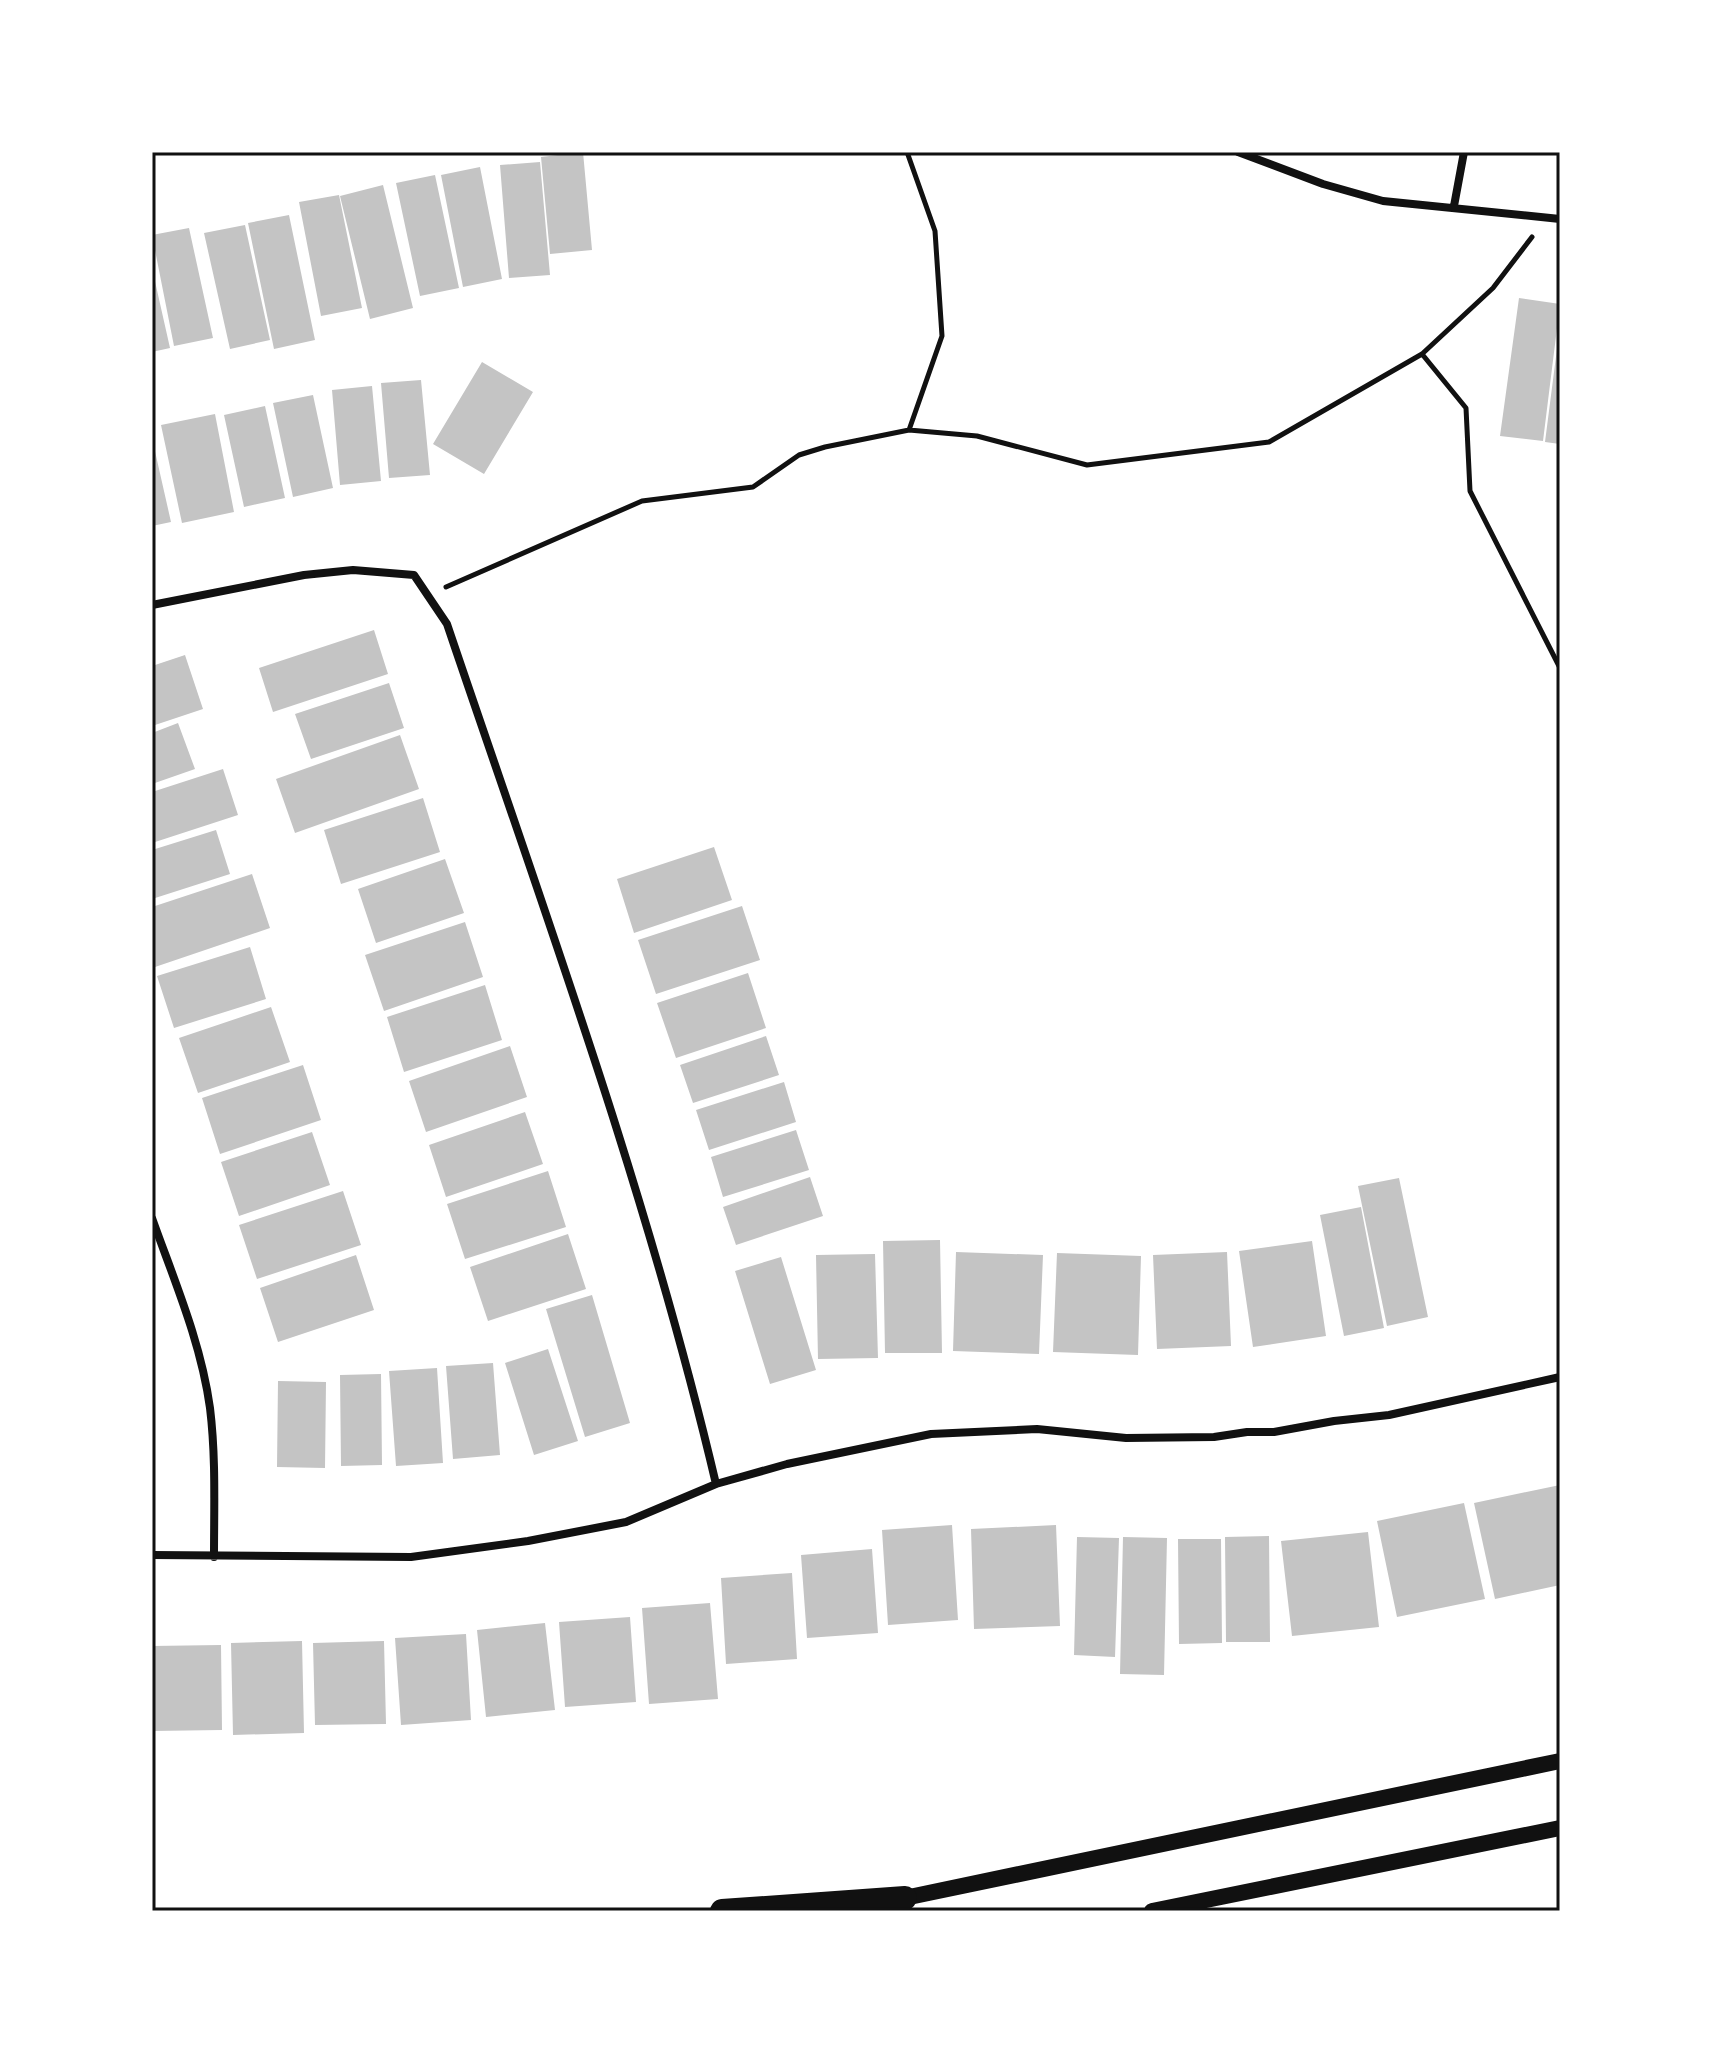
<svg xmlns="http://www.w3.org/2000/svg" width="1712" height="2063" viewBox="0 0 1712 2063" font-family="Mulish,sans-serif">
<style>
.building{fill:#c4c4c4}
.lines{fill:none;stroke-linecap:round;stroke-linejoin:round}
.path{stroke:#111;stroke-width:5}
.minor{stroke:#111;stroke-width:8}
.secondary{stroke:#111;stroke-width:16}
.motorway{stroke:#111;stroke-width:24}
.neatline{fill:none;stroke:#111;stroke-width:3}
</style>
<rect width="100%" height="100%" fill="#fff"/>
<path class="building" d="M583,152L592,250L550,254L541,157Z
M540,162L550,275L509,278L500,165Z
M480,167L502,279L463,287L441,175Z
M435,175L459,288L420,296L396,183Z
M383,185L413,308L370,319L340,196Z
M339,195L362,308L321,316L299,202Z
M289,215L315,340L274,349L248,223Z
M245,225L270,340L230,349L204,233Z
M189,228L213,338L174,346L152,235Z
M152,268L170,348L152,352Z
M1519,298L1560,304L1543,441L1500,436Z
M1558,341H1560V444L1545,442Z
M482,362L533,392L484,474L433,444Z
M421,380L430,475L389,478L381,383Z
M372,386L381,481L340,485L332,390Z
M313,395L333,488L293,497L273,403Z
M265,406L285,498L244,507L224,415Z
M215,414L234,512L182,523L161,425Z
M152,438L171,522L152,526Z
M374,630L388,674L273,712L259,668Z
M185,655L203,709L152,726V666Z
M389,683L404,728L311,759L295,714Z
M178,723L195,769L152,784V733Z
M400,735L419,789L295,833L276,779Z
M223,769L238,815L152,843V792Z
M423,798L440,852L341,884L324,830Z
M216,830L230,874L152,899V850Z
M714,847L732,900L634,933L617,879Z
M445,859L464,913L376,943L358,889Z
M252,874L270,928L155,967L152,956V907Z
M742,906L760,960L656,994L638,940Z
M465,922L483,977L384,1011L365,955Z
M250,947L266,999L174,1028L157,976Z
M748,973L766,1028L676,1058L657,1003Z
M485,985L502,1040L404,1072L387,1017Z
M271,1007L290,1062L198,1093L179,1038Z
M766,1036L779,1075L693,1103L680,1065Z
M510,1046L527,1097L426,1132L409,1081Z
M303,1065L321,1120L220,1154L202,1098Z
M784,1082L796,1122L709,1150L696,1110Z
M525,1112L543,1164L446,1197L429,1145Z
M796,1130L809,1170L723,1197L711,1157Z
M312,1132L330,1185L239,1216L221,1162Z
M548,1171L566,1227L465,1259L447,1204Z
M810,1177L823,1216L736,1245L723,1207Z
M1399,1178L1428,1317L1387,1326L1358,1186Z
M343,1191L361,1245L257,1279L239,1225Z
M1361,1207L1384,1328L1344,1336L1320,1215Z
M568,1234L586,1289L488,1321L470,1267Z
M940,1240L942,1353H885L883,1241Z
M1312,1241L1326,1336L1253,1347L1239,1251Z
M956,1252L1043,1255L1039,1354L953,1351Z
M1227,1252L1231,1346L1157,1349L1153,1255Z
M1057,1253L1141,1256L1138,1355L1053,1352Z
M875,1254L878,1358L818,1359L816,1255Z
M356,1255L374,1310L278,1342L260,1288Z
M781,1257L816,1370L770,1384L735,1271Z
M592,1295L630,1423L585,1437L546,1309Z
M548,1349L578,1441L534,1455L505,1363Z
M493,1363L500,1455L453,1459L446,1366Z
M437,1368L443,1463L396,1466L389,1371Z
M381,1374L382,1465L341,1466L340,1375Z
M278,1381L326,1382L325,1468L277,1467Z
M1560,1485V1585L1495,1599L1474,1503Z
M1464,1503L1485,1599L1397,1617L1377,1521Z
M952,1525L958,1620L888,1625L882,1530Z
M1056,1525L1060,1626L974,1629L971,1529Z
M1368,1532L1379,1627L1292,1636L1281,1541Z
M1269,1536L1270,1642H1226L1225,1537Z
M1077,1537L1119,1538L1115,1657L1074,1655Z
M1123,1537L1167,1538L1164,1675L1120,1674Z
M1178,1539H1221L1222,1643L1179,1644Z
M872,1549L878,1633L807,1638L801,1555Z
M792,1573L797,1659L726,1664L721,1578Z
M710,1603L718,1699L649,1704L642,1608Z
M630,1617L636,1702L565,1707L559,1622Z
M545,1623L555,1710L486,1717L477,1630Z
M466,1634L471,1720L401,1725L395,1638Z
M302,1641L304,1733L233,1735L231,1643Z
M384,1641L386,1724L315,1725L313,1643Z
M221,1645L222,1730L152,1731V1646Z"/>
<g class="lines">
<path class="path" d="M1422,354L1466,408L1470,491L1560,668
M909,430L977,436L1087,465L1269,442L1422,354L1493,288L1532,237
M446,587L642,501L753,487L799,455L825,447L909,430L942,336L935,231L907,152"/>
<path class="minor" d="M1238,152L1323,184L1383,201L1560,219
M1454,206L1464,152
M152,605L304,575L353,570L414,575L447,624C543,908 647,1191 716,1484
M152,1218C174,1280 201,1342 210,1408C216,1457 214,1507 214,1557
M152,1555L411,1557L528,1541L626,1522L716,1484L787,1464L931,1434L1037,1429L1126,1438L1214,1437L1247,1432H1274L1334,1421L1389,1415L1560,1377"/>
<path class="secondary" d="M895,1900L1560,1761
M1152,1911L1560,1828"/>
<path class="motorway" d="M722,1911L905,1898"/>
</g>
<rect width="1712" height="2063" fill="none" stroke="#ffffff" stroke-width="308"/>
<rect x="154" y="154" width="1404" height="1755" class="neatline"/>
</svg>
